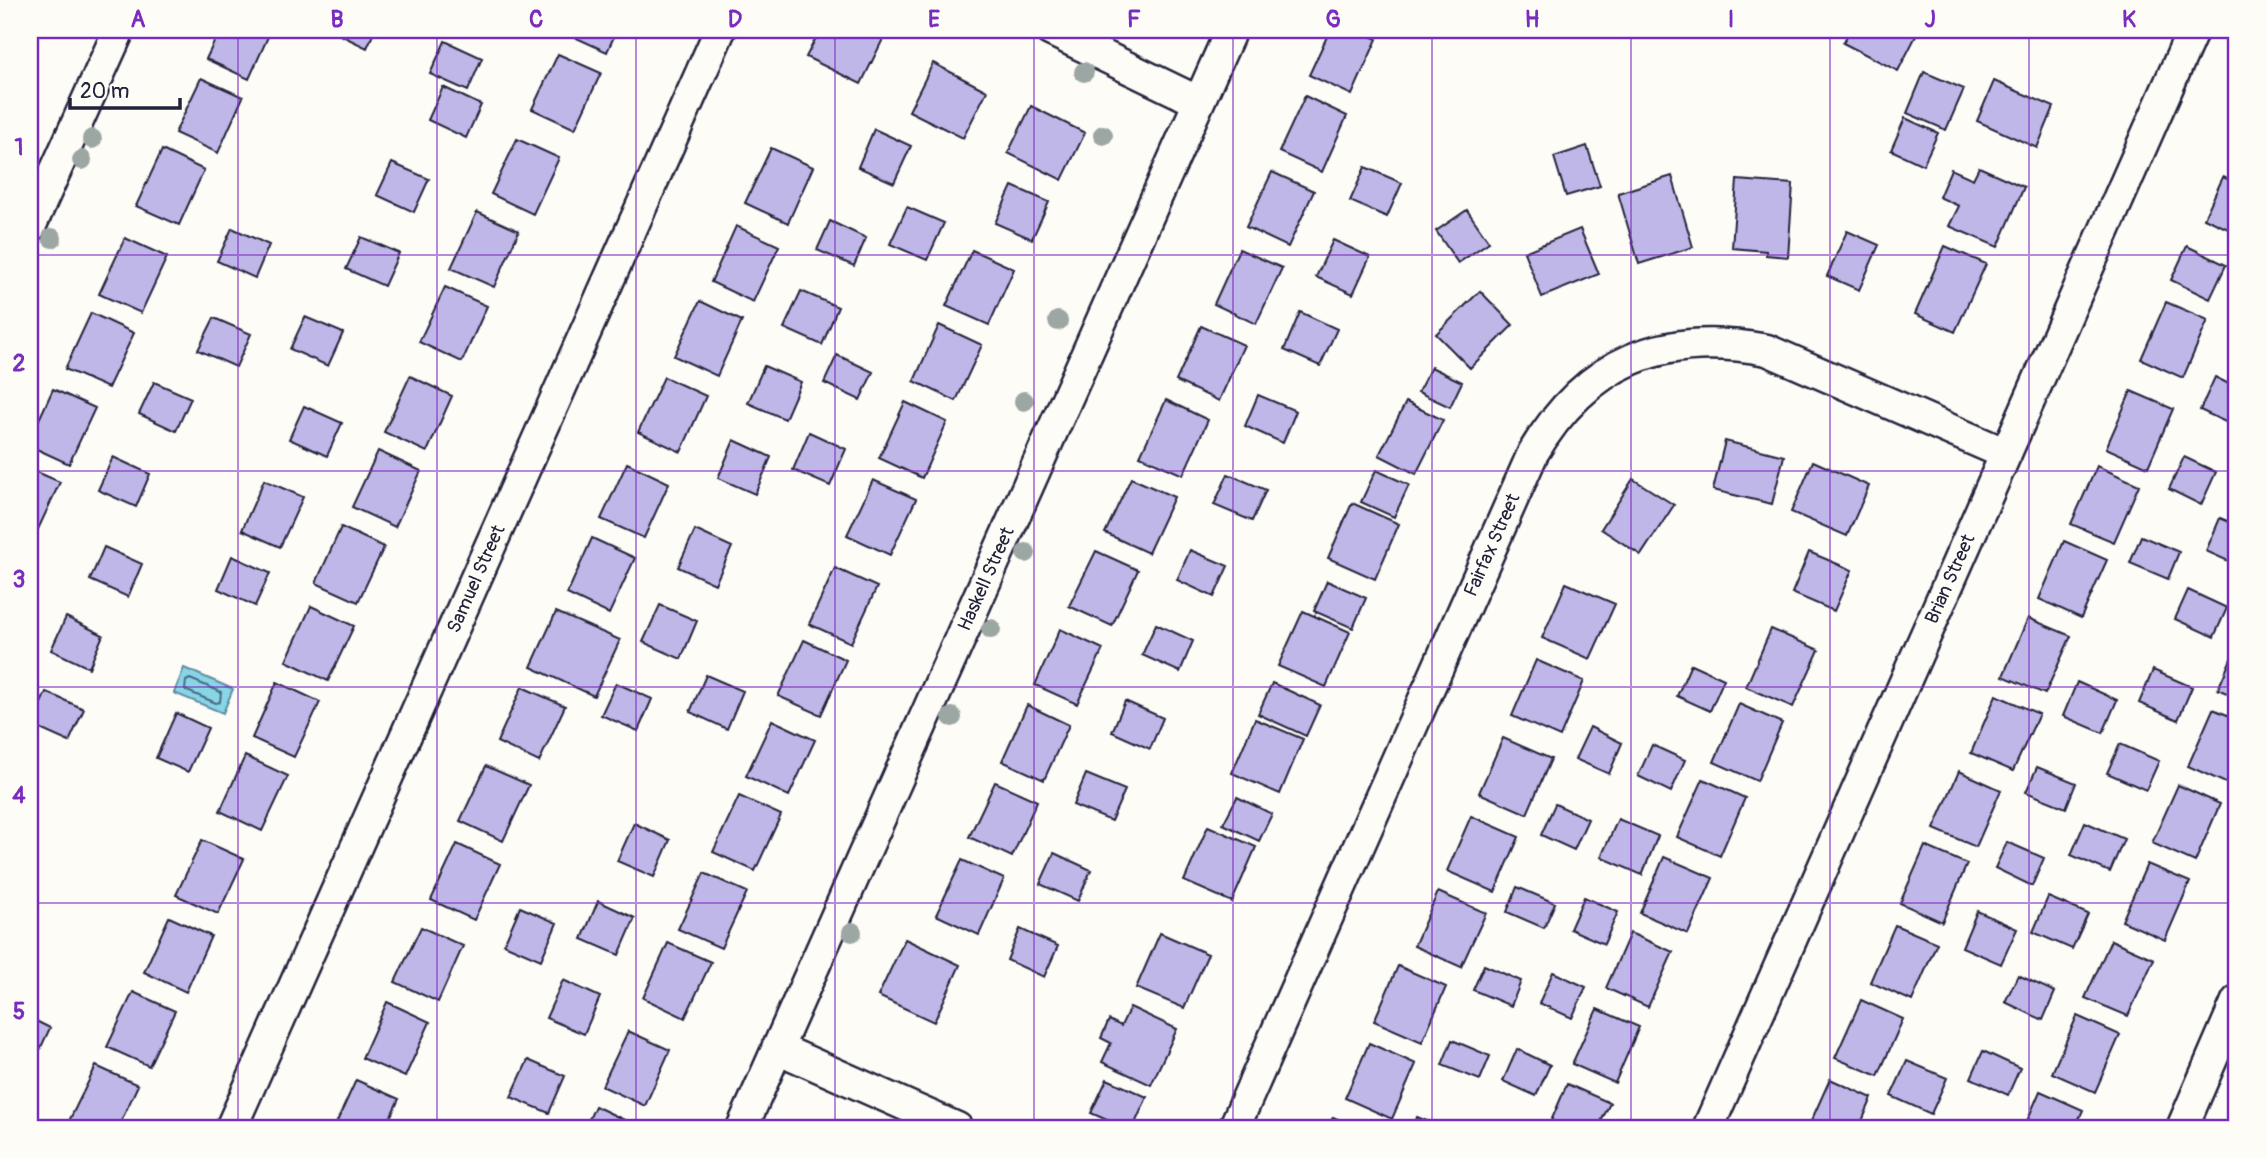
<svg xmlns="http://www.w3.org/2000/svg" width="2267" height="1158" viewBox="0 0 2267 1158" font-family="Pangolin,sans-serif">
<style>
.water{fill:#88d5e7;stroke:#5f8da2;stroke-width:2}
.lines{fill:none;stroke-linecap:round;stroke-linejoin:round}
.shore{stroke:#4b6a80;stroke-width:2}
.building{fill:#c0b7e9;stroke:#22223b;stroke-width:2}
.street-casing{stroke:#22223b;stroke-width:35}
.street{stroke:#fdfcf7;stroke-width:30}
.tree{fill:#9ca6a3}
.grid{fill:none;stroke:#7b2cbf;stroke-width:2;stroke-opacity:0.55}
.labels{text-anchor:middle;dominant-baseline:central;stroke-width:5;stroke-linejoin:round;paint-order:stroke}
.street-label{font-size:19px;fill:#22223b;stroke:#fdfcf7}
.neatline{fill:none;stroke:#7b2cbf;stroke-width:2.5}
.grid-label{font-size:23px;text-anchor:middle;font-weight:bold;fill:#7b2cbf}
</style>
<rect width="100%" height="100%" fill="#fdfcf7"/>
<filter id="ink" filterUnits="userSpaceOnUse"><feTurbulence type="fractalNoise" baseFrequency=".0143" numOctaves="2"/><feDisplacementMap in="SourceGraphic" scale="14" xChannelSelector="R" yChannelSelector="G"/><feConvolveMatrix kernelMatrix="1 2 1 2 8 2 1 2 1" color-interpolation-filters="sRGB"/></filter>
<g filter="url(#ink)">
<path class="water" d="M184,668L233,689L223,713L174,693Z"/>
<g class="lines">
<path class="shore" d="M190,679L221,692L220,702L216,703L185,690L186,681Z"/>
</g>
<path class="building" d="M220,30H271L249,79L206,59Z
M330,30H375L367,48Z
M572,30H617L607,52L570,35Z
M820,30H871L884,37L861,84L806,57Z
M1330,30H1357L1377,39L1352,95L1309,75Z
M1850,30H1919L1898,71L1843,43Z
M445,41L482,58L468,91L430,74Z
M558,54L601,73L575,129L532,109Z
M933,63L987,91L963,138L909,111Z
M1924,72L1964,89L1946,130L1907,113Z
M201,78L243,97L218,153L175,133Z
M1994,81L2054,107L2037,148L1977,121Z
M443,87L481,105L466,138L428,120Z
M1305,96L1347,116L1322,172L1279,152Z
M1031,106L1085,133L1062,180L1008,153Z
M1905,118L1938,133L1923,165L1891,150Z
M874,129L911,146L894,183L858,167Z
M517,139L559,158L533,214L491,194Z
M1587,146L1600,186L1566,196L1554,157Z
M771,148L813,167L788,223L745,203Z
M162,150L204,170L179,225L136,206Z
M392,163L429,179L414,212L377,195Z
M1365,167L1402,183L1387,217L1350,201Z
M1979,167L2024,187L1998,247L1949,226L1959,206L1939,197L1951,169L1973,179Z
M1272,172L1314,191L1288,247L1246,227Z
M1672,176L1693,247L1639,264L1618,193Z
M2223,177L2237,183V233L2204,218Z
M1737,180L1793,184L1788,257L1766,255V251L1732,248Z
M1012,186L1049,202L1032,239L995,223Z
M907,207L944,223L927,260L890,244Z
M1467,210L1489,242L1458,263L1436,231Z
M477,212L519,231L494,287L451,268Z
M830,221L866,238L854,266L817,250Z
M736,226L779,246L753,302L711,282Z
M232,228L269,245L255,278L217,261Z
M1580,229L1599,274L1542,297L1524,252Z
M1847,231L1879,245L1859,290L1827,276Z
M361,237L399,253L384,286L346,269Z
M125,238L167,257L141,313L99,294Z
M1333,240L1370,257L1353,294L1316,277Z
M1945,246L1986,264L1955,332L1915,314Z
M2187,246L2226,265L2210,299L2171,280Z
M1239,249L1282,268L1256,324L1214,304Z
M972,250L1014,269L989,325L946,306Z
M445,287L487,306L462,362L419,342Z
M801,291L838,307L822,345L784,328Z
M1480,291L1513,325L1470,368L1436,334Z
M700,301L742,321L717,376L674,356Z
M2166,302L2208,320L2183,378L2141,359Z
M1300,312L1337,329L1320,366L1284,350Z
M91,313L134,333L108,388L65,369Z
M305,317L343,333L328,366L290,349Z
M214,318L251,334L236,367L198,350Z
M939,325L982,345L956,401L914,381Z
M1201,326L1244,345L1219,401L1176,381Z
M837,355L873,372L860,400L824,383Z
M764,366L801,382L785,419L748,403Z
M1431,367L1462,382L1450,407L1418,392Z
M410,376L452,396L427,452L384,432Z
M664,377L706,396L681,452L638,432Z
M2215,377L2237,388L2236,427L2200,410Z
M154,382L191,398L176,431L139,414Z
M53,389L95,408L69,464L30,446V439Z
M2131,391L2173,409L2148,467L2106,448Z
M1258,395L1296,411L1283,443L1245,426Z
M1166,400L1208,420L1183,475L1140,456Z
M905,402L947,422L922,478L879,458Z
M1406,402L1443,420L1416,474L1379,455Z
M304,406L342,423L327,456L289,439Z
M809,432L846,449L830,486L793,470Z
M734,440L771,457L755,494L718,478Z
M1725,441L1784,456L1772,504L1713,490Z
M378,451L421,471L395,527L352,507Z
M113,457L150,474L136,507L98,490Z
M2184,457L2216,472L2201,505L2169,489Z
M1813,461L1869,486L1847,536L1791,512Z
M627,463L669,483L644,538L601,519Z
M2097,466L2139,485L2114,542L2071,524Z
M30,469L60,482L34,538L30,536Z
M1376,470L1409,485L1394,517L1361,502Z
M1228,474L1266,490L1252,521L1214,505Z
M1131,478L1174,497L1148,553L1105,533Z
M1633,479L1674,505L1641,555L1601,529Z
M264,480L303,497L280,547L242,530Z
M873,480L916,499L890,555L847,535Z
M1352,503L1399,524L1375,579L1328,558Z
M2220,518L2237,525V565L2206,551Z
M341,527L384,547L358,602L316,583Z
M695,530L732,547L715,584L678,567Z
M2141,536L2179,552L2168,579L2130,563Z
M592,538L635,558L609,614L567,594Z
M2064,541L2107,560L2081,618L2039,599Z
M104,547L142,564L128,597L90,580Z
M1190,550L1228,566L1214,597L1177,580Z
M1096,551L1138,570L1112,626L1069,606Z
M1809,552L1852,570L1834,611L1792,593Z
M232,556L270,573L255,606L218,589Z
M835,568L877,587L851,643L809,624Z
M1327,581L1366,598L1353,628L1314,611Z
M1566,583L1615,604L1590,659L1542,638Z
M2188,590L2227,608L2214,637L2175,619Z
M660,605L697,621L681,659L643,642Z
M311,606L354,626L328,681L286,661Z
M1303,611L1350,632L1326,687L1278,666Z
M556,612L620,640L594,696L531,667Z
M66,617L103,635L89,668L51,650Z
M2028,618L2071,636L2045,694L2003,676Z
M1156,624L1193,641L1180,672L1142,655Z
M1060,629L1103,649L1077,704L1035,685Z
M1771,629L1819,650L1793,707L1746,687Z
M804,640L846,660L821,715L778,696Z
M2237,645V698L2218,689Z
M1536,660L1584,681L1560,737L1512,716Z
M1691,664L1724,679L1710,711L1677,696Z
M2153,670L2192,687L2178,720L2139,703Z
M706,675L743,691L727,729L690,712Z
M277,682L320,702L294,757L252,738Z
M2077,682L2117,700L2103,733L2063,716Z
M616,683L652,699L638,731L601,715Z
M1272,683L1320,705L1306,736L1258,714Z
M522,687L565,706L539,762L497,742Z
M46,692L84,709L69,742L31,725Z
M1996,695L2039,714L2013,771L1971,753Z
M1125,701L1163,718L1150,749L1112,732Z
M1739,704L1782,723L1757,781L1714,762Z
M1027,705L1069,725L1044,780L1002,761Z
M2213,709L2237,719V769L2230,785L2188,766Z
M176,713L208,728L188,772L156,758Z
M1255,719L1303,739L1280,794L1232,773Z
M772,720L815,740L789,796L746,776Z
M1590,727L1622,743L1609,774L1575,759Z
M1503,738L1551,759L1527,814L1479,793Z
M2120,744L2159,761L2146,790L2107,773Z
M1652,745L1685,760L1671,792L1638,776Z
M245,756L288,776L262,831L220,811Z
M486,766L529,785L503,841L460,821Z
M2037,767L2076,783L2066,808L2026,792Z
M1959,771L2001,790L1976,847L1934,829Z
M1086,774L1125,790L1111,821L1073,805Z
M1703,779L1745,798L1720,856L1677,837Z
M995,782L1037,801L1012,857L969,837Z
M2178,785L2220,804L2195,862L2152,843Z
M739,796L781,815L755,871L713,852Z
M1237,797L1272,814L1259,841L1223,824Z
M1555,804L1588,819L1574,850L1541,835Z
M1471,816L1519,837L1495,892L1447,871Z
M1618,819L1658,836L1642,875L1601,857Z
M2085,822L2124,839L2110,872L2071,855Z
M634,823L670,840L654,877L617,861Z
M1208,826L1256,847L1232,902L1184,881Z
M202,840L244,859L218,914L176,895Z
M2007,842L2044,858L2032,886L1995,868Z
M457,844L500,864L474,920L431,900Z
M1925,846L1967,864L1942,922L1900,903Z
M1054,853L1091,870L1078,901L1040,884Z
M1664,857L1713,878L1688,934L1640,913Z
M962,860L1004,879L979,935L936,915Z
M2147,864L2190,882L2165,940L2122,921Z
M704,873L747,892L721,948L678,929Z
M1517,887L1555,903L1544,928L1507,912Z
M1438,892L1486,913L1461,967L1414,946Z
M1584,897L1618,912L1604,944L1570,929Z
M2048,897L2088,914L2072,949L2033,932Z
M598,901L635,918L619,955L582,939Z
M520,907L557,923L541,960L504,944Z
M1977,911L2017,929L2001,964L1962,947Z
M169,917L211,936L186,992L144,972Z
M1895,925L1937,943L1912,1001L1870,982Z
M421,927L463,946L438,1002L395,982Z
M1020,929L1058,946L1044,977L1007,960Z
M1160,933L1208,954L1184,1008L1136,988Z
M1630,933L1673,952L1648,1007L1606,988Z
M905,939L960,965L934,1022L878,996Z
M2111,940L2154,959L2128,1016L2085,998Z
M668,943L711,962L685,1018L643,998Z
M1484,965L1521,981L1511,1006L1473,990Z
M1398,966L1446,987L1422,1042L1374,1021Z
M1553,972L1586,987L1572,1018L1539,1003Z
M2018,975L2055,992L2043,1020L2005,1002Z
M563,980L600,997L584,1034L546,1018Z
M133,992L175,1011L149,1066L107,1047Z
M1861,1000L1903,1019L1878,1076L1835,1058Z
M387,1002L430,1022L405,1077L362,1058Z
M1130,1007L1177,1029L1151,1085L1102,1062L1111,1043L1101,1038L1109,1020L1121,1026Z
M1597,1009L1639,1027L1615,1083L1572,1064Z
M2077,1016L2120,1035L2095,1092L2052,1073Z
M30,1018L50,1028L35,1060L30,1058Z
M628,1031L670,1050L645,1106L602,1086Z
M1452,1040L1490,1056L1480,1080L1442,1065Z
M1369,1043L1416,1064L1392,1119L1345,1098Z
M1517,1049L1550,1065L1536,1096L1503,1081Z
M1983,1051L2020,1068L2008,1095L1971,1078Z
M528,1060L565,1076L549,1113L511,1097Z
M1907,1061L1947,1078L1931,1114L1891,1096Z
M96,1066L138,1085L118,1128H85L69,1121Z
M1107,1079L1147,1097L1133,1128H1125L1091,1113Z
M1830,1079L1872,1098L1859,1128H1808Z
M356,1080L399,1099L385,1128H334Z
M1567,1084L1610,1103L1598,1128H1548Z
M2040,1091L2083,1110L2075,1128H2024Z
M595,1106L637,1126L636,1128H585Z
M1333,1117L1358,1128H1328Z
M1417,1117L1444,1128H1413Z"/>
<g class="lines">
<g class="street-casing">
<path id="street" d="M1050,30L1199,102
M30,227L119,30
M777,1048L957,1128
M231,1128L720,30
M742,1128L1231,30
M1234,1128L1533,453C1587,361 1663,330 1767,350L2006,454
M1708,1128L2193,30
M2182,1128L2237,1001"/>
</g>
<use href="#street" class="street"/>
</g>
<g class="tree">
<circle cx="1084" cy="72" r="10"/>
<circle cx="1103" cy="135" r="10"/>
<circle cx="92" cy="139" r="10"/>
<circle cx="82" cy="160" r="10"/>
<circle cx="52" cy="238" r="10"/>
<circle cx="1058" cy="321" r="10"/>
<circle cx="1024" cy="401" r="10"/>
<circle cx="1026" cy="553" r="10"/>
<circle cx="991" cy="629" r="10"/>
<circle cx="952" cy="717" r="10"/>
<circle cx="852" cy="932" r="10"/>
</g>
</g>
<path class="grid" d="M238,30V1128M437,30V1128M636,30V1128M835,30V1128M1034,30V1128M1233,30V1128M1432,30V1128M1631,30V1128M1830,30V1128M2029,30V1128M30,255H2237M30,471H2237M30,687H2237M30,903H2237"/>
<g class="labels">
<g class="street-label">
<text transform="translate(1492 545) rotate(-66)">Fairfax Street</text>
<text transform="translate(476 579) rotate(-66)">Samuel Street</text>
<text transform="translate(986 579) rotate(-66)">Haskell Street</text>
<text transform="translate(1950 579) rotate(-66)">Brian Street</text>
</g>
</g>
<rect width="2267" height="1158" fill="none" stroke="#fdfcf7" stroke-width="77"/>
<path d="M70 98v10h110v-10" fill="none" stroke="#22223b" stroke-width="3.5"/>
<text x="80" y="98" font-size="21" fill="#22223b" stroke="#fdfcf7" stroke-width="5" paint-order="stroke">20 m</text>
<rect x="38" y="38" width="2190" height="1082" class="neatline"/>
<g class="grid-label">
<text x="138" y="27">A</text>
<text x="337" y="27">B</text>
<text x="536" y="27">C</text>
<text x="735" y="27">D</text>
<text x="934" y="27">E</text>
<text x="1134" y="27">F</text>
<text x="1333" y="27">G</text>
<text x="1532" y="27">H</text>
<text x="1731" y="27">I</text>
<text x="1930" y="27">J</text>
<text x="2129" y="27">K</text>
<text x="19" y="155">1</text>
<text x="19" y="371">2</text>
<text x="19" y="587">3</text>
<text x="19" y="803">4</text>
<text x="19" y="1019">5</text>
</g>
</svg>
